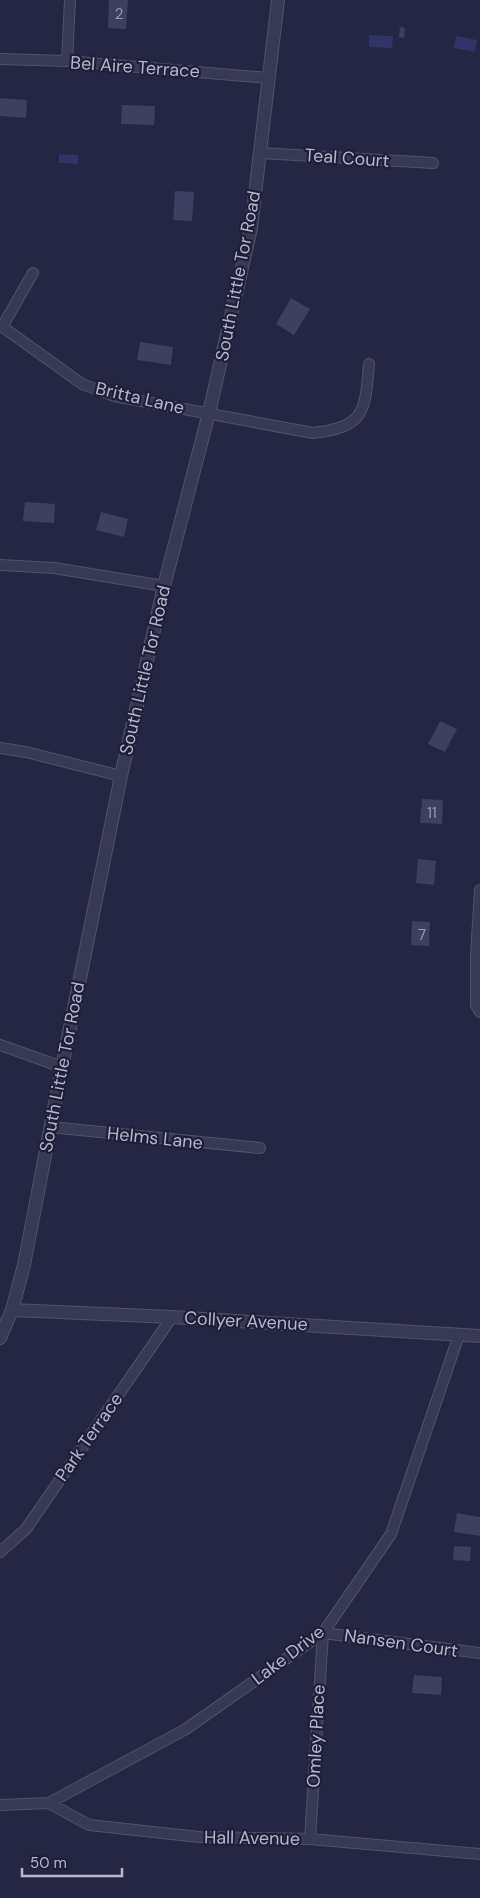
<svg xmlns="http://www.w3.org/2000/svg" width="480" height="1898" viewBox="0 0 480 1898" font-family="'DM Sans',sans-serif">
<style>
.water{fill:#313466}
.building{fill:#3d4061}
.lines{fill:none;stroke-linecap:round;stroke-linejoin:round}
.minor-casing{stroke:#51526b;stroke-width:12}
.tertiary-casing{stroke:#51526b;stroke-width:14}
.minor{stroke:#383a53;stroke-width:10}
.tertiary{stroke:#383a53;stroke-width:12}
.labels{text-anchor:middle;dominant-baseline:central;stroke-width:4.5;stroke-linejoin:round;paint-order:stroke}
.number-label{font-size:15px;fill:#9899b2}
.street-label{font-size:18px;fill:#b6b7cd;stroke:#1d1f39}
</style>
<rect width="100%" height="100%" fill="#242644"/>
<path class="water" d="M369,35L393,36L392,48L369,47Z
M456,36L477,40L475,52L454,48Z
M59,154L78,155V164L59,163Z"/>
<path class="building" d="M109,0H128L126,29L108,28Z
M400,27L405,28L404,38L399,37Z
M0,98L27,100L26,118L0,116Z
M122,105L155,106L154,125L121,124Z
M175,191L194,192L192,221L173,220Z
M291,298L310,309L294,335L276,324Z
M140,342L173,347L171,365L137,360Z
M25,502L55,504L54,523L23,521Z
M101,512L128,519L124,537L96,530Z
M440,721L457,729L445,752L428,744Z
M422,799L443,800L442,824L420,823Z
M418,859L436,861L434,885L416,883Z
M412,921L430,922L429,946L411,945Z
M457,1513L480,1517V1536L454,1532Z
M454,1546L471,1547L470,1561L453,1560Z
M414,1675L442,1677L441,1695L412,1693Z"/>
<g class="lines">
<g class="minor-casing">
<path id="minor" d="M0,59L67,61L269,78
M67,61L70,0
M261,153L433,163
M0,325L82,384L114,396L313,433C365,427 365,412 369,364
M2,327L33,273
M0,565L54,568L164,586
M0,748L26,752L121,776
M480,890L476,955V1005L480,1012
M0,1045L62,1067
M50,1127L260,1148
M0,1552L26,1529L172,1317
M49,1803L186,1729L323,1633L391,1534L459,1335
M0,1805L49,1803L89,1825L199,1837L310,1839L480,1854
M310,1839L323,1633L480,1653"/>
</g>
<g class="tertiary-casing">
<path id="tertiary" d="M12,1310L172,1317L480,1336
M0,1338L12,1310L24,1265L62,1067L121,776L164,586L209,413L251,228L278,0"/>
</g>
<use href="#minor" class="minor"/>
<use href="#tertiary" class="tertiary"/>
</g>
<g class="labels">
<g class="number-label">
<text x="119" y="14">2</text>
<text x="432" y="813">11</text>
<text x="422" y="935">7</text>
</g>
<g class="street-label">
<text transform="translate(135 67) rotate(4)">Bel Aire Terrace</text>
<text transform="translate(347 158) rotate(4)">Teal Court</text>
<text transform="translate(238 276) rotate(-79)">South Little Tor Road</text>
<text transform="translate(140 398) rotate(13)">Britta Lane</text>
<text transform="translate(145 670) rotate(-77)">South Little Tor Road</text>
<text transform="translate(62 1067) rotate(-79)">South Little Tor Road</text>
<text transform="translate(155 1138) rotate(6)">Helms Lane</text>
<text transform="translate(246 1321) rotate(3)">Collyer Avenue</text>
<text transform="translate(89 1437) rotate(-55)">Park Terrace</text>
<text transform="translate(401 1643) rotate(8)">Nansen Court</text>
<text transform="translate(288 1655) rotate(-37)">Lake Drive</text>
<text transform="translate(316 1736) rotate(-87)">Omley Place</text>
<text transform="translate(252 1838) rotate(1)">Hall Avenue</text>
</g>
</g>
<path d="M22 1868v8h100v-8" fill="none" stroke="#b6b7cd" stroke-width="2.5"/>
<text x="30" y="1868" font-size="15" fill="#b6b7cd" stroke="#1d1f39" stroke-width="4" paint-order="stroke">50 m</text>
</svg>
